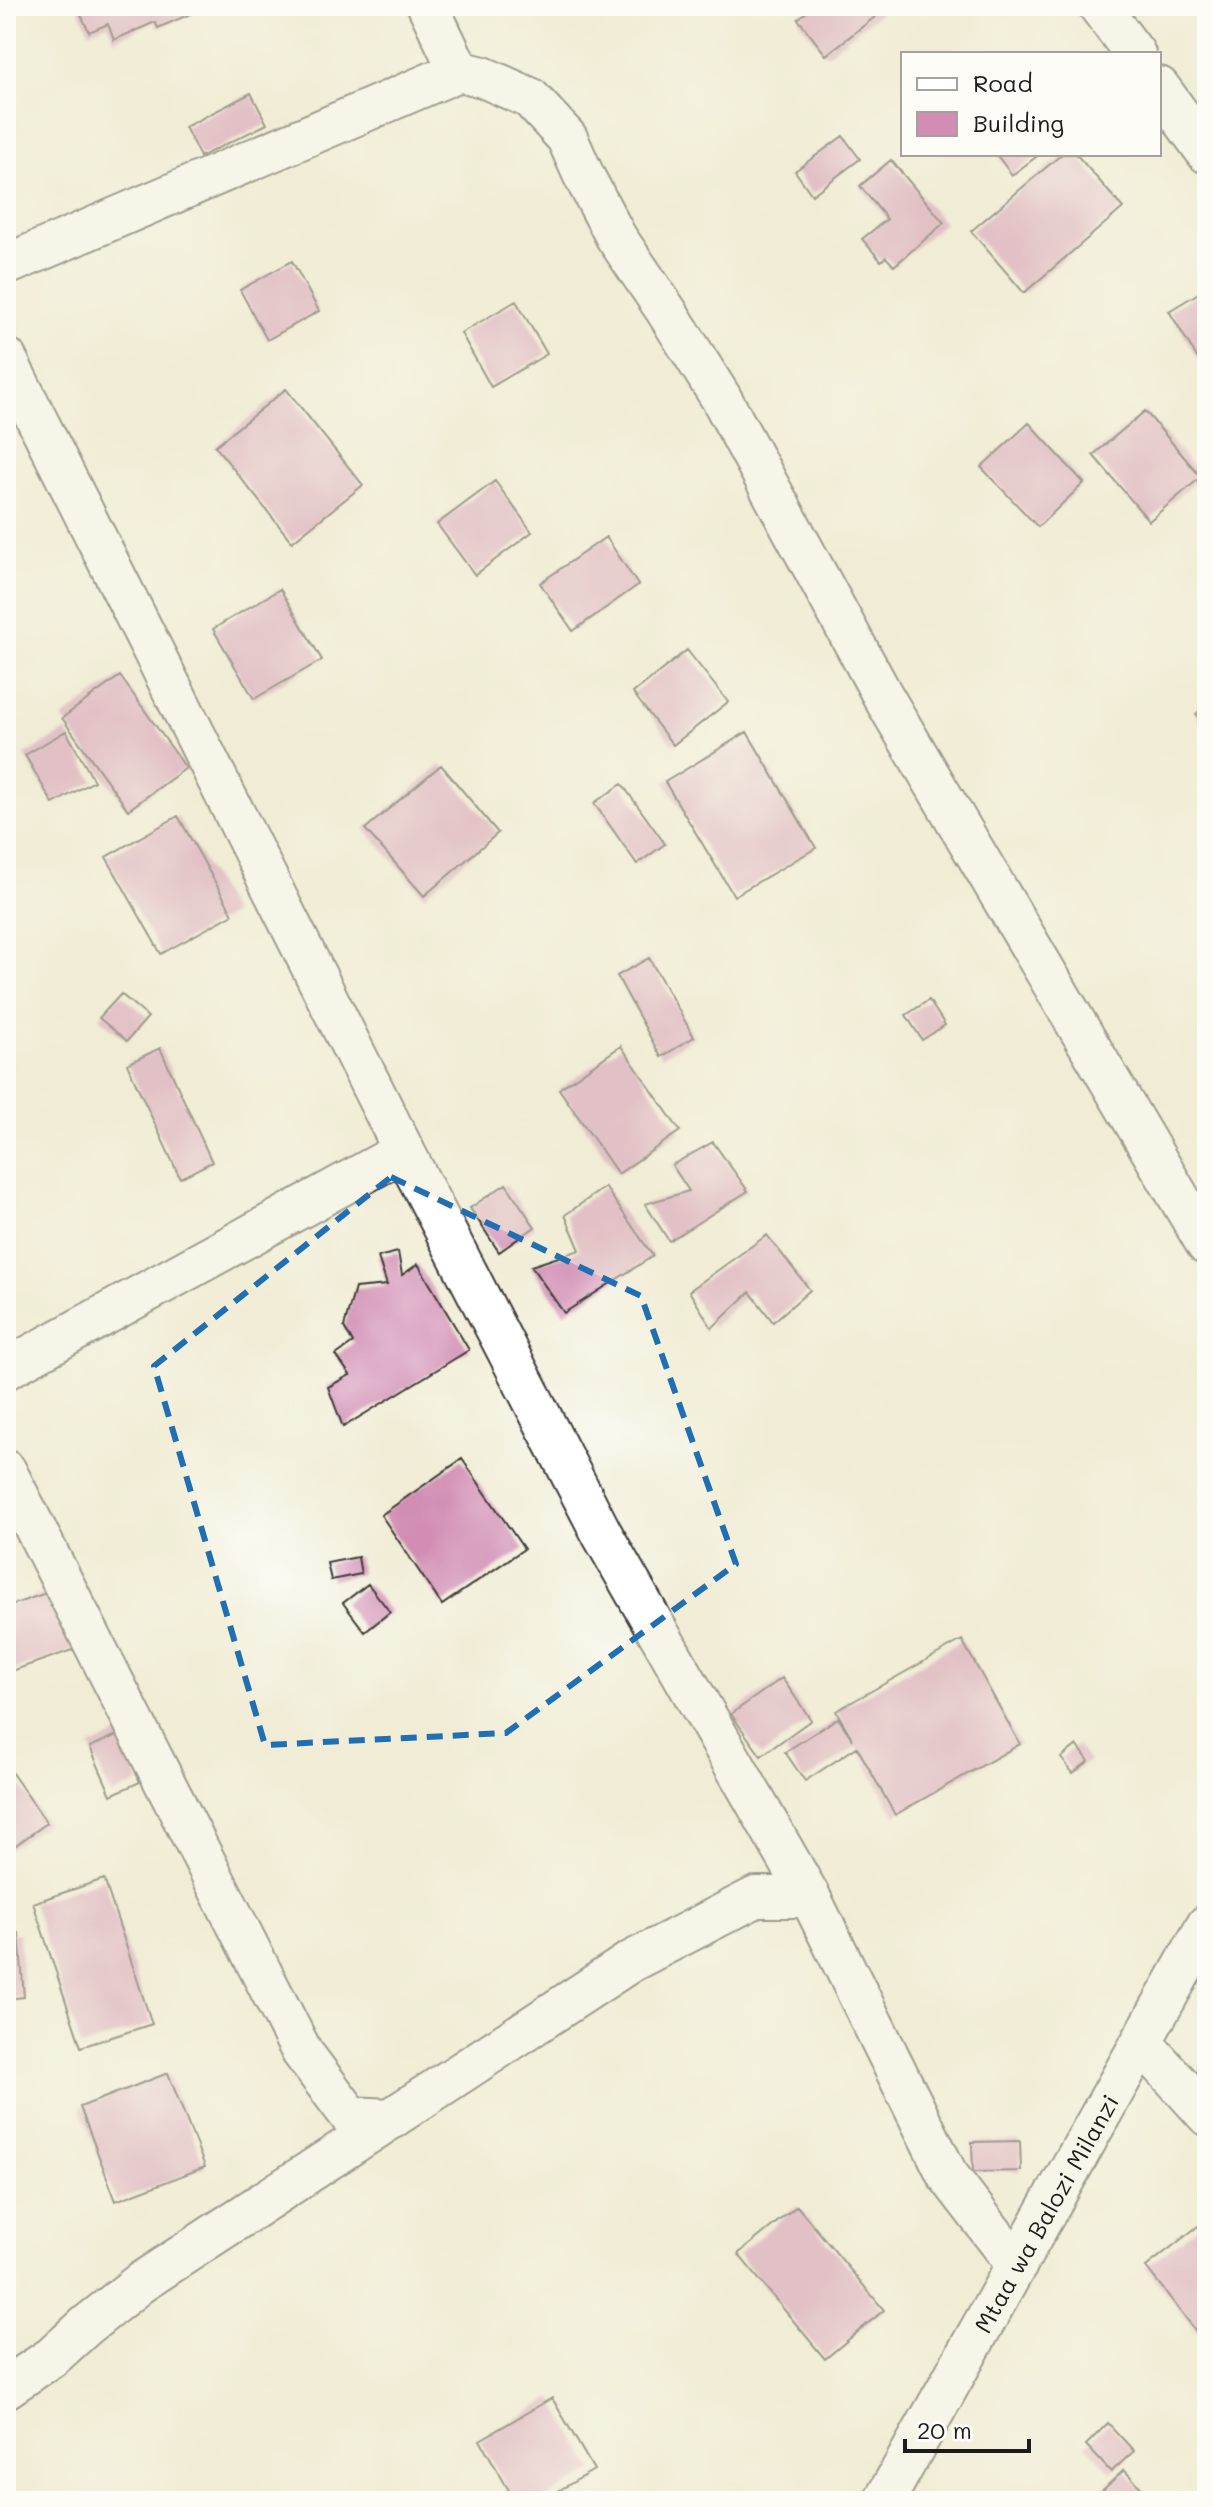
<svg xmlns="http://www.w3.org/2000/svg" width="1213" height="2507" viewBox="0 0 1213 2507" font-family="Mali,sans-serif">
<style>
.building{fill:#d18db4}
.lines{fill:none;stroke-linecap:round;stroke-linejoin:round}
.minor-casing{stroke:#3c3b38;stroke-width:44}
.minor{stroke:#fff;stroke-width:40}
.marked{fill:none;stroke:#1f6fb2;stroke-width:6;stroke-dasharray:16 10;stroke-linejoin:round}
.labels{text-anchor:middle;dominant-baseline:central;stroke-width:6;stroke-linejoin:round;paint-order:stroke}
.street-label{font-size:24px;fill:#1c1c1c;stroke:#fdfcf7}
</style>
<rect width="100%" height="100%" fill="#fdfcf7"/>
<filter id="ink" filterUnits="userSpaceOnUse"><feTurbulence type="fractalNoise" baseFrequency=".0125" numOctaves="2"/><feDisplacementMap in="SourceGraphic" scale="16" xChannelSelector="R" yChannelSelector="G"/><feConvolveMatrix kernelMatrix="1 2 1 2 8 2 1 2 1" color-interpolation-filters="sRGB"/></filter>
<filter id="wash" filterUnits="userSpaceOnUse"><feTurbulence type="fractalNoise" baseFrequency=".006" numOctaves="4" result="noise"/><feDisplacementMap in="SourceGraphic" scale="32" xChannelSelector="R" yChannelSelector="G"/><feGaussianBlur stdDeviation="1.8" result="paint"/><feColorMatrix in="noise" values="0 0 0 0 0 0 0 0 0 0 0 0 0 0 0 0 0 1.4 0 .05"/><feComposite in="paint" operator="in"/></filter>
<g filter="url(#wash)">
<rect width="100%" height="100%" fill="#f0ecd5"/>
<g id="blocks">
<path class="building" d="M77,6H203L204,8L158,28L155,22L114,40L108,24L89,32Z
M814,6H889L826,55L798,19Z
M251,93L267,124L200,157L185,127Z
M843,136L860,159L812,195L795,171Z
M996,154H1040L1012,175Z
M1062,154H1076L1123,208L1024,293L971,231Z
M891,160L944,223L894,266L886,257L881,261L862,239L887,219L860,186Z
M292,261L319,311L267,340L240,290Z
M1207,288V374L1169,311Z
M516,301L547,354L491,387L461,333Z
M286,389L363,485L292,542L215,446Z
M1145,411L1201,477L1149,521L1093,455Z
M1029,423L1084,483L1038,527L981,467Z
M495,481L532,532L475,575L437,524Z
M6,494L13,496L7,516H6Z
M606,537L638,585L573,631L540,583Z
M280,589L322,660L254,699L213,629Z
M687,650L728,702L673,745L633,693Z
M120,676L186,768L128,810L62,718Z
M1207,705V727L1196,714Z
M66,731L94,781L53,804L25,755Z
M747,732L816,848L734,896L665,782Z
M441,765L498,833L424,896L365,829Z
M622,784L665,844L637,864L594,803Z
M178,816L233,914L161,954L106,857Z
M649,958L694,1037L661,1057L617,976Z
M121,994L148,1017L127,1041L99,1018Z
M929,1000L945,1025L922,1040L906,1015Z
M621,1046L680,1131L618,1174L559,1089Z
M160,1048L212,1162L180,1178L127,1064Z
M713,1142L748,1191L669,1241L645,1204L689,1191L672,1165Z
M506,1184L535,1227L499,1252L470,1208Z
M605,1187L653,1256L564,1313L531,1266L580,1250L565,1215Z
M767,1235L810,1290L773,1322L750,1292L712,1328L689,1291Z
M398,1252L402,1275L418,1264L469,1350L343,1427L328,1387L350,1375L336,1355L353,1343L344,1327L355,1288L387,1285L378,1257Z
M462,1459L524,1549L442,1605L381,1515Z
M358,1557L361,1574L331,1580L327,1563Z
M368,1584L390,1612L365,1632L343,1603Z
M63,1587L84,1646L6,1673V1607Z
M962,1640L1020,1744L895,1815L857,1747L805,1781L785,1752L838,1718L853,1740L836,1711Z
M782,1678L811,1720L761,1756L731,1714Z
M119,1734L140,1782L111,1795L90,1747Z
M1077,1745L1089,1761L1073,1773L1061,1758Z
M9,1769L47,1823L6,1852V1771Z
M104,1879L152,2024L81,2047L33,1903Z
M19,1933L24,1997L6,1999V1935Z
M168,2073L205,2167L116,2201L80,2107Z
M1020,2141L1021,2171L973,2172L972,2142Z
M797,2206L884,2310L825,2359L738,2254Z
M1207,2219V2345L1146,2267Z
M552,2398L594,2470L541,2501H515L480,2440Z
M1108,2423L1134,2451L1111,2472L1086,2445Z
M1124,2470L1154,2501H1091Z"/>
</g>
</g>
<g filter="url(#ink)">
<use href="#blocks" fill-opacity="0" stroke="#3c3b38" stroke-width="2"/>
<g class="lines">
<g class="minor-casing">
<g id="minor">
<path d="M428,6L459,71"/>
<path d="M1099,6L1135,54"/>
<path d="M1159,87L1207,153"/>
<path d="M6,265L459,71L483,77L530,98L567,138L584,176L616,237L667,312L721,398L884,698L1207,1245"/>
<path d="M6,358L404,1151L602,1534L810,1897L947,2174L1017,2265"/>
<path d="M6,1369L404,1151"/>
<path d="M6,1471L302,2052L351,2117L391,2119"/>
<path d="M1142,2043L1207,2115"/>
<path d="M6,2388L52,2357L86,2326L140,2283L630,1962L756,1897H810"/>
<path id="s1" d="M884,2501L1207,1925"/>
</g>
</g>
<use href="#minor" class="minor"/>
</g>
</g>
<path d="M0 0H1213V2507H0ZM391,1177L641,1296L736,1564L506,1733L265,1745L154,1366Z" fill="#f0ecd5" fill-opacity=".55" fill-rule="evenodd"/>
<path class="marked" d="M391,1177L641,1296L736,1564L506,1733L265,1745L154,1366Z"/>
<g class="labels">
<g class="street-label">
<text stroke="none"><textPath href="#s1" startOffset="330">Mtaa wa Balozi Milanzi</textPath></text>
</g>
</g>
<rect width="1213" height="2507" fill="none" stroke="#fdfcf7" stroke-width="32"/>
<rect x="901" y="52" width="260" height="104" fill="#fdfcf7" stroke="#a3a29f" stroke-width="2"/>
<rect x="917" y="78" width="40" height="12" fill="#ffffff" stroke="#a3a29f" stroke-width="2"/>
<text x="973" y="92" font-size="24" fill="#1c1c1c">Road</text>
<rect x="917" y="112" width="40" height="24" fill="#d18db4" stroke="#a3a29f" stroke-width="2"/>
<text x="973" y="132" font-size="24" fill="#1c1c1c">Building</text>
<path d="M905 2439v12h124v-12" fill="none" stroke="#1c1c1c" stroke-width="4"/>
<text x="917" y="2439" font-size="24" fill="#1c1c1c" stroke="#fdfcf7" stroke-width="6" paint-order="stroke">20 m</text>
</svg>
